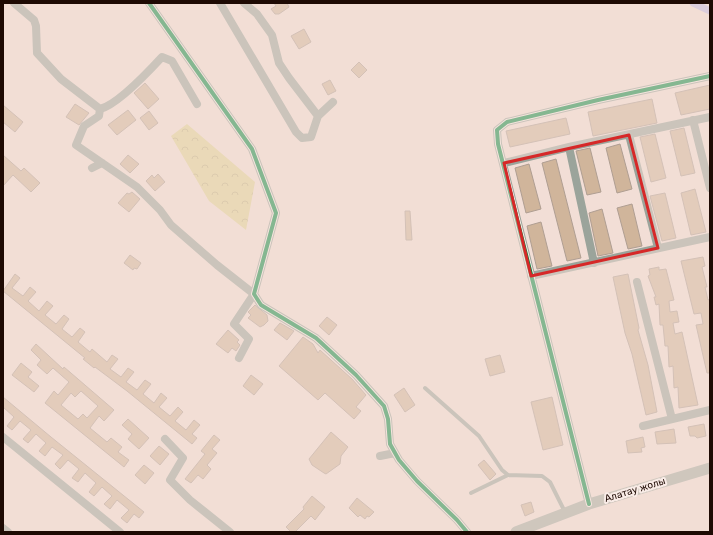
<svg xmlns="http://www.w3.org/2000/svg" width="713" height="535" viewBox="0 0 713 535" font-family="Rubik,sans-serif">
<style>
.forest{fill:url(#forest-crowns)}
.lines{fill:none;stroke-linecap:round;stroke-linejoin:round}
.canal{stroke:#bfb8e5;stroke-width:7}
.building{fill:#d0b59b;stroke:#af9e92;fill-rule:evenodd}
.service{stroke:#9ba49b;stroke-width:4}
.minor{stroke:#9ba49b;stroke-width:8}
.secondary{stroke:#a4aaa0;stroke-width:11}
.cycleway-casing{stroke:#f9ece7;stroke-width:6}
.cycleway{stroke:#00873e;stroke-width:4}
.marked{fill:none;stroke:#d62828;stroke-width:3;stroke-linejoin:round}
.labels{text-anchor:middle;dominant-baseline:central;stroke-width:4;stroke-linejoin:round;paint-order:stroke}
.street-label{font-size:10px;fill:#1e0a03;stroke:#f9ece7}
</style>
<defs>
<pattern id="forest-crowns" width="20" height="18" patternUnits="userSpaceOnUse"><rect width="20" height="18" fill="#e0d295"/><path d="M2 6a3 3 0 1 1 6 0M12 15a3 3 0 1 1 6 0" fill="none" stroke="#c0b37f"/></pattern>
</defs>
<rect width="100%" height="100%" fill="#f2ded6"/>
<path class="forest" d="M187,124L255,182L246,230L209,201L171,136Z"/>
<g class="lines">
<path class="canal" d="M693,3L710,11"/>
</g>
<path class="building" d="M274,3H287L289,7L279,14H275L271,9L276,6Z
M304,29L311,42L299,49L291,36Z
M359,62L367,70L359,78L351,70Z
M330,80L336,91L328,95L322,84Z
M145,83L159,99L148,109L134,93Z
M710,85V109L681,115L675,93Z
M652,99L657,123L593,136L588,112Z
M75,104L89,113L79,125L66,117Z
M3,105L23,122L15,132L3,122Z
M128,110L136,120L117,135L108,125Z
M149,111L158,123L149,130L140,118Z
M566,118L570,134L510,147L506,131Z
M684,128L695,173L681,176L670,131Z
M655,134L666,178L651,182L640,137Z
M620,144L632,189L617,193L606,148Z
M590,148L601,192L587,195L576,151Z
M3,155L21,171L24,168L40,183L31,192L13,175L3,186Z
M128,155L139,164L130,173L120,164Z
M556,159L581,258L567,261L542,163Z
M529,164L541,209L526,213L515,168Z
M158,174L165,182L155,191L146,181L152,175L154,178Z
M695,189L706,232L691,235L681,193Z
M132,192L140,199L129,212L118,203L127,193L129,194Z
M665,193L676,238L662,241L650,196Z
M632,204L642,246L628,249L617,208Z
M602,209L613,253L598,256L589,213Z
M405,211H410L412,240H406Z
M541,222L552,266L537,269L527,226Z
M130,255L141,263L137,269L134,268L133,270L124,263Z
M703,257L705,266L702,267L707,287H705L708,300L710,299V373H707L696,325L703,324L701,313L694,314L681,261Z
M659,267V270L666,269L674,300L669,301L670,312L677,311L679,322L673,323L675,334L682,332L698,405L679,408L678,387L674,388L673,366L669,367L668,346H665L663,325H660L659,304L656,305L654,297H656L648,276L650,275L649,269Z
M15,274L20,278L12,288L23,296L30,287L36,292L28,301L39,311L47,301L53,306L45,315L56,324L64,315L69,319L62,329L72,337L80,328L85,332L78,342L90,352L92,349L107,362L112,355L118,359L110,369L121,377L128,368L134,372L126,382L137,390L145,380L151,384L143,394L154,403L161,393L167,398L159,407L170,416L178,407L183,412L175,421L186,430L194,420L200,425L192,434L197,438L192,444L127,391L95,367L94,368L83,359L85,358L3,291Z
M628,274L639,328L638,330L648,365L657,412L646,415L632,354L625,333L613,277Z
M255,305L267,315L268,321L264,325L260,327L248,318L251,315L248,312Z
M327,317L337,325L329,335L319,326Z
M280,323L294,331L287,340L274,330Z
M228,330L239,340L237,342L240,345L236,351L232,348L228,353L216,344Z
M303,337L313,344L318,353L320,350L352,379L366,395L356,407L361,411L354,419L325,393L318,400L279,366Z
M36,344L63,369L64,367L114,410L104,421L99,416L90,428L107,442L111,438L122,447L118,452L129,460L124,467L45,403L54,391L58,395L69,382L53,368L47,374L37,365L41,360L31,350ZM81,391L98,406L87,418L83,414L78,419L61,405L71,393L75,397Z
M500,355L505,372L490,376L485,359Z
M21,363L32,372L28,377L39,386L34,392L12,375Z
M251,375L263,384L254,395L243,386Z
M404,388L415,405L405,412L394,395Z
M3,397L51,437L144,512L139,518L134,514L127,523L121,518L129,510L117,500L110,509L104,504L112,496L102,487L94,496L89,492L96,483L85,473L78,482L72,478L79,469L68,460L60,469L55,464L63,455L52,447L45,456L39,451L46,443L36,434L28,443L23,439L31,430L20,421L12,430L7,426L14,417L3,407Z
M552,397L563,445L543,450L531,402Z
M128,419L149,438L139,449L128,439L132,434L122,425Z
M704,424L706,436L697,438L695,436H690L688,427Z
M674,429L676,443L657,444L655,432Z
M331,432L348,447L341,456L340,464L326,474L324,473L312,465L309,459Z
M214,435L220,440L212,449L217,453L207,465L211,469L203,479L198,475L191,483L185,479L205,454L201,451Z
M643,437L645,447L641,448L642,452L628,453L626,441Z
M159,446L169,454L160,465L150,456Z
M484,460L496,474L490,480L478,465Z
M144,465L154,473L145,484L135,475Z
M312,496L325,507L315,520L311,516L295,532H291L286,527L304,509L303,507Z
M357,498L374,512L369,517L367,516L365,519L360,515L358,517L349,508Z
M531,502L534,512L525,516L521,505Z"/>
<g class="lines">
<path class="service" d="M425,388L479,436L502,470L508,475L542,476L550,482L565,512
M471,493L508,475"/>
<path class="minor" d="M14,3L34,20L36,26L37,53L61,79L100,109L99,116L84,126L76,145L137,187L160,210L171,225L217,265L254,294L234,324L249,339L239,358
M149,3L252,149L276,213L254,294L261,305L316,338L356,375L384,406L388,419L390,444L399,460L417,481L457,520L467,532
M220,3L296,132L302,138L311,137L318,116L289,78L279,63L272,35L257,14L244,3
M100,109C117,105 150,70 162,57L172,61L197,104
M318,116L333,102
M693,120L710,188
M629,135L658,248
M569,147L594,263
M504,163L569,147L710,117
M92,168L102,163
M531,276L710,237
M637,282L672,419
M643,426L710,410
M3,437L120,532
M165,439L183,458L170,480L190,500L230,532
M380,456L395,453
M589,504L498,144L497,130L507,122L598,100L710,76
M3,528L8,532"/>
<path class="secondary" d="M516,532L589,504L710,468"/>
<g class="cycleway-casing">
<path id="cycleway" d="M149,3L252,149L276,213L254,294L261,305L316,338L356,375L384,406L388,419L390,444L399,460L417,481L457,520L467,532
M589,504L498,144L497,130L507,122L598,100L710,76"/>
</g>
<use href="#cycleway" class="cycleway"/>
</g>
<path d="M0 0H713V535H0ZM629,135L658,248L531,276L504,163Z" fill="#f2ded6" fill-opacity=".55" fill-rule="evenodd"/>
<path class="marked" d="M629,135L658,248L531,276L504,163Z"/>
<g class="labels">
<g class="street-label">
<text transform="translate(635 490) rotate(-17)">Алатау жолы</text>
</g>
</g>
<rect width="713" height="535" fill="none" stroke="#1e0a03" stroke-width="8"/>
</svg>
